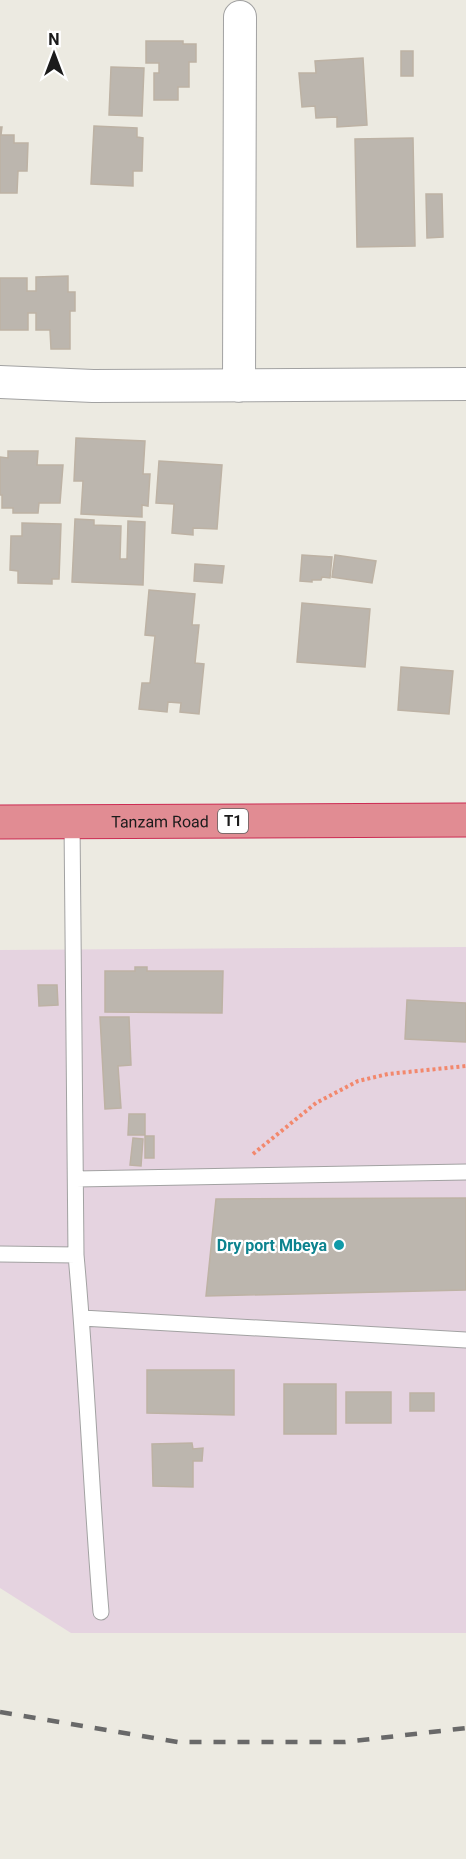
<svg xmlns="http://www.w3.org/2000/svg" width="466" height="1859" viewBox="0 0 466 1859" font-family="Roboto,sans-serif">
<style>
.industrial{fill:#e5d3e0}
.building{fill:#bcb6ae;stroke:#bdb2a4;stroke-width:1.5}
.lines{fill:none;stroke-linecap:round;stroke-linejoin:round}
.lane-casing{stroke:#a2a2a2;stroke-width:17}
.street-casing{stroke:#a2a2a2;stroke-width:34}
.highway-casing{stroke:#cc2c53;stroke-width:35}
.path{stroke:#f2886d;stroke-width:4;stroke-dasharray:3 3;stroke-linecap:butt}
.lane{stroke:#fff;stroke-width:15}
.street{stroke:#fff;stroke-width:32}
.highway{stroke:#e18c93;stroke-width:33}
.rail{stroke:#696969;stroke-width:4.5;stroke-dasharray:12 12;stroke-linecap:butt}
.culture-dot{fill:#0f9aa8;stroke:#fff;stroke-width:2}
.labels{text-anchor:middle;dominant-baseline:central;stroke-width:4.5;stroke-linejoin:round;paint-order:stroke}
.shield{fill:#fff;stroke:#5f5f5f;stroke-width:1.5}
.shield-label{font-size:15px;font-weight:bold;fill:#1b1b1b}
.street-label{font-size:16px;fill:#1b1b1b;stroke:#fff}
.culture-label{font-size:16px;font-weight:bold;fill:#0d838f;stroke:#fff;text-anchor:end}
</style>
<rect width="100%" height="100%" fill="#eceae1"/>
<path class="industrial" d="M466,947V1633H71L0,1588V950Z"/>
<path class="building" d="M146,41H183V44H196V62H189V87H178V100H154V73H159V63H146Z
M401,51H413V76H401Z
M363,58L367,125L337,127V117L316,118L315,106L302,107L299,73H316L315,61Z
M111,67L144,68L142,116L109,115Z
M94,126L137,128V137L143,138L142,171H133V186L91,184Z
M0,127H2L1,135H14V143H28L27,171H18L17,193H0Z
M413,138L415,246L357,247L355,139Z
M426,194H442L443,237L427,238Z
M68,276V292H75V311H70V349H51L50,330H36V313H28V330H0V278H27V291H36V277Z
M76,438L145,441L143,474H150L148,506L142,505V517L81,514L83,481H74Z
M8,451H38L37,465H63L60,503H39L38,513H13V508H2V495H0V457L8,458Z
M159,461L222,465L217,529L193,528V535L172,533L174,504L156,503Z
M75,519L94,520V525L121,526L120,559H127L128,521L145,522L143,585L72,582Z
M22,523L61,524L59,579H52V584L18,583V571L10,570L11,536H22Z
M302,555L332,557L330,578L322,577L321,580H312V582L300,581Z
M335,555L376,561L372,583L332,577Z
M195,564L224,566L222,583L194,581Z
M149,590L195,594L192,625H199L195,663L204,664L199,714L180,712L181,703L168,702L167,712L139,709L142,683H150L155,636L145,635Z
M302,603L370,609L365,667L297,662Z
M401,667L453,671L449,714L398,710Z
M135,967H147V971H223L222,1013L105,1012V971H135Z
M38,985H57L58,1005L39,1006Z
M407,1000L466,1003V1042L405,1039Z
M100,1017H129L131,1065L118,1066L121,1108L105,1109Z
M129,1114H145V1135H128Z
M145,1136H154V1158H145Z
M133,1138L143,1139L141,1166L130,1165Z
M466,1198V1290L206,1296L216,1199Z
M147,1370H234V1415L147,1413Z
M284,1384H336V1434H284Z
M346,1392H391V1423H346Z
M410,1393H434V1411H410Z
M192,1443L193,1449L203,1448L202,1461H193V1487L153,1486L152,1444Z"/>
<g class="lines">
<g class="lane-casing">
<path id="lane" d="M72,822L76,1255C87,1374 91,1493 101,1612
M76,1179L466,1172
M0,1254L76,1255
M82,1318L466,1340"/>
</g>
<g class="street-casing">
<path id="street" d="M0,382L93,386L466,384
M239,386L240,17"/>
</g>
<g class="highway-casing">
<g id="highway">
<path id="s1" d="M0,822L466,820"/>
</g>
</g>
<path class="path" d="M253,1154L316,1103L358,1081L388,1074L466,1066"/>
<use href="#lane" class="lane"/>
<use href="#street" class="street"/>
<use href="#highway" class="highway"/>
<path class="rail" d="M0,1712L178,1742H345L466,1728"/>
</g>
<circle class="culture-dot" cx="339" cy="1245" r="6"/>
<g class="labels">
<rect class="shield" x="218" y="809" width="30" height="24" rx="4.5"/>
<g class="shield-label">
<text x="233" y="821">T1</text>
</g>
<g class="street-label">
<text stroke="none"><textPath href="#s1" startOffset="160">Tanzam Road</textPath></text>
</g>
<g class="culture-label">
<text x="327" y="1245">Dry port Mbeya</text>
</g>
</g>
<g transform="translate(54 54)" stroke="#ffffff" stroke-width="4.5" paint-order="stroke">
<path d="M0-4.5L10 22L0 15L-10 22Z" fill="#1b1b1b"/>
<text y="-9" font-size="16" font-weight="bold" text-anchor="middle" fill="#1b1b1b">N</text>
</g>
</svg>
